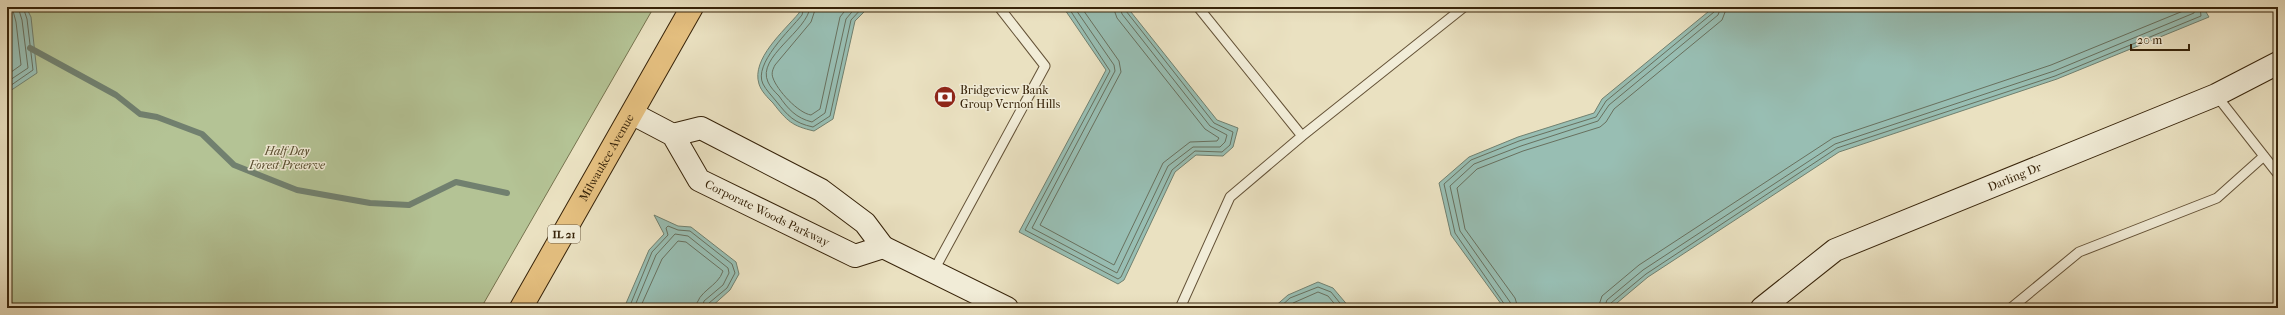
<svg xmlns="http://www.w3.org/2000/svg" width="2285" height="315" viewBox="0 0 2285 315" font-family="'IM FELL French Canon',serif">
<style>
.green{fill:#b4c395;stroke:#76734f}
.water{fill:#98beb3;stroke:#71806f}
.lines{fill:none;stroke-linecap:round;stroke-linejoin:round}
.shore{stroke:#68705e;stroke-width:1}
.stream{stroke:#71806f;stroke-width:6}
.lane-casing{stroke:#645237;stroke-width:11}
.secondary-casing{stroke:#372309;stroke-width:24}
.primary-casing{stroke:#372309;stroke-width:24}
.lane{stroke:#f1ecd7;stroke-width:9}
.secondary{stroke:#f1ecd7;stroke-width:22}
.primary{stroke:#e5c080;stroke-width:22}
.labels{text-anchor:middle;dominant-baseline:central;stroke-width:3;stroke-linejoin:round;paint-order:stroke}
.shield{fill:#f1ecd7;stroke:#6f5f47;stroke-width:1}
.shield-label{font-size:11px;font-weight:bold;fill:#372309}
.poi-label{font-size:12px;fill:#372309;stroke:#f1ecd7;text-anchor:start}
.park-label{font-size:12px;font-style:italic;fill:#564b2c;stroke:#f1ecd7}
.street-label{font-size:12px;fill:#372309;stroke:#f1ecd7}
</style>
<rect width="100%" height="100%" fill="#eae1c1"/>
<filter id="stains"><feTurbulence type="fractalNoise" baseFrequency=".005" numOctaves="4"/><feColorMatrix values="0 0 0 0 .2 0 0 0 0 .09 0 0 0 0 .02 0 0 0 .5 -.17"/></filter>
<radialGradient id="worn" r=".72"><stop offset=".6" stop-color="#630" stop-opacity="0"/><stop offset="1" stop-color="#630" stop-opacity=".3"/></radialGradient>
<path class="green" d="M7,7H654L481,308H7Z"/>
<path class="water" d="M7,7H26L31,17L37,73L7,93Z
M801,7H869L855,21L833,119L814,131C792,126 787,121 773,103C768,98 761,91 759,84C751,59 784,31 799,13Z
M1063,7H1127L1217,120L1238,128L1233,147L1223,156L1196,155L1175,172L1124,280L1118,284L1019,232L1106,70Z
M1714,7H2203L2209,17L2057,79L1839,152L1648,277L1611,308H1504L1451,235L1439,183L1469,157L1518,137L1594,113L1602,99Z
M654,215L678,226L691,227L736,262L739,274L730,290L710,308H624L649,250L664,234Z
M1318,282L1333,288L1350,308H1273L1288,295Z"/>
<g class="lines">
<path class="shore" d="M804,7L802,15C790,30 753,64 763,84C766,90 772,96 776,101C788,116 794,123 813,127L830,116L851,20L863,7
M810,7C808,31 756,57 768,82C770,87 775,92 779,96C788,109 796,118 812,122L825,113L846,19L856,7
M816,7L811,22L775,65C773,69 771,73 773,78C777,90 798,113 811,115L820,109L840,17L848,7
M1068,7L1110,71L1025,230L1118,279L1121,277L1172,170L1195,151L1222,152L1230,145L1233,132L1214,123L1126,11L1125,7
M1074,7L1114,65L1115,71L1032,228L1117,273L1168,166L1193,147H1220L1225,142L1227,135L1210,126L1122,14L1120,7
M1081,7L1119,61L1121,72L1040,225L1114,265L1163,163L1190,142L1217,141L1219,138L1205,129L1117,18L1113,7
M7,75L21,65L16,22L12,7
M7,82L28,68L22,20L18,7
M7,88L33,70L27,19L23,7
M629,308L652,252L668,235L666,228L668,226L678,230L690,231L732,264L735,273L727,288L709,303L707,308
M634,308L656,255L675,234L688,236L728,268L729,273L723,285L704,301L702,308
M640,308L662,259L678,241L686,242L723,271C718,287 697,291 696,308
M1279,308L1290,298L1318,287L1331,292L1344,308
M1287,308L1293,303L1318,292L1328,296L1338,308
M1507,308L1455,233L1444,184L1471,160L1519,141L1596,117L1606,101L1714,12L1716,7
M1512,308L1510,302L1460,231L1450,186L1474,164L1521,146L1598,121L1609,105L1718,15L1721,7
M1518,308L1515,298L1465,229L1457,188L1477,169L1523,151L1600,127L1606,122L1614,109L1722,20L1727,7
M1598,308L1602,296L1639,265L1833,138L2051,65L2188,9L2189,7
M1604,308L1607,300L1643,270L1835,144L2054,71L2194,13L2195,7
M1609,308L1611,303L1646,274L1837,148L2055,76L2201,16L2200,7"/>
<path class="stream" d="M30,48L116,95L140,114L157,117L202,134L234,165L297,190L370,203L409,205L456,182L507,193"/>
<g class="lane-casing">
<path id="lane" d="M1198,7L1302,136
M2216,95L2278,174
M933,272L1045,66L999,7
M1180,308L1230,197L1302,136L1464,7
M2011,308L2079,252L2217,198L2264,156"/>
</g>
<g class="secondary-casing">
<g id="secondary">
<path id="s1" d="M633,114L673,135L699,180L855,256L883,247L865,223L821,190L701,128L673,135"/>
<path d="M883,247L1007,308"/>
<path id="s2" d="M1762,308L1835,250L2216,95L2278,63"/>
</g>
</g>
<g class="primary-casing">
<g id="primary">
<path id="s3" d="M521,308L692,7"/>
</g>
</g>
<use href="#lane" class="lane"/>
<use href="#secondary" class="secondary"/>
<use href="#primary" class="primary"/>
</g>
<defs>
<g id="bank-disc" transform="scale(1.15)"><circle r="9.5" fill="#8f2418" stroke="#f1ecd7"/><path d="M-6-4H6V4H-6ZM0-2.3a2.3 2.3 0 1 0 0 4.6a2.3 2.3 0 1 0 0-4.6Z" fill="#fff"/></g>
</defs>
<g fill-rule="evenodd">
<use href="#bank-disc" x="945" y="97"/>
</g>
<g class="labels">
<rect class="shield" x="548" y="225" width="32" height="18" rx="3"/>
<g class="shield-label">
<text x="564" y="234">IL 21</text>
</g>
<g class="poi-label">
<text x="960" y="90">Bridgeview Bank<tspan x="960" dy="14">Group Vernon Hills</tspan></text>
</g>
<g class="park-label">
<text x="287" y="151">Half Day<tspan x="287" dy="14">Forest Preserve</tspan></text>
</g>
<g class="street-label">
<text stroke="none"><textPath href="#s3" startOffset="173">Milwaukee Avenue</textPath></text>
<text stroke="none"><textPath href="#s2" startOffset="287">Darling Dr</textPath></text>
<text stroke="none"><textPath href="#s1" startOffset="173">Corporate Woods Parkway</textPath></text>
</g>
</g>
<rect width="2285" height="315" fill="none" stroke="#eae1c1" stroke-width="24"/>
<rect x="8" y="8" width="2269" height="299" fill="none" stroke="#372309" stroke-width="2"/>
<rect x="12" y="12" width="2261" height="291" fill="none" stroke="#372309"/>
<path d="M2131 44v6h58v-6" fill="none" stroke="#372309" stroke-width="2"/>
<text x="2137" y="44" font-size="12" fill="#372309" stroke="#f1ecd7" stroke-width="3" paint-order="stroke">20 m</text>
<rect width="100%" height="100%" filter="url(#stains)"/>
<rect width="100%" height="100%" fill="url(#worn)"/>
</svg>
